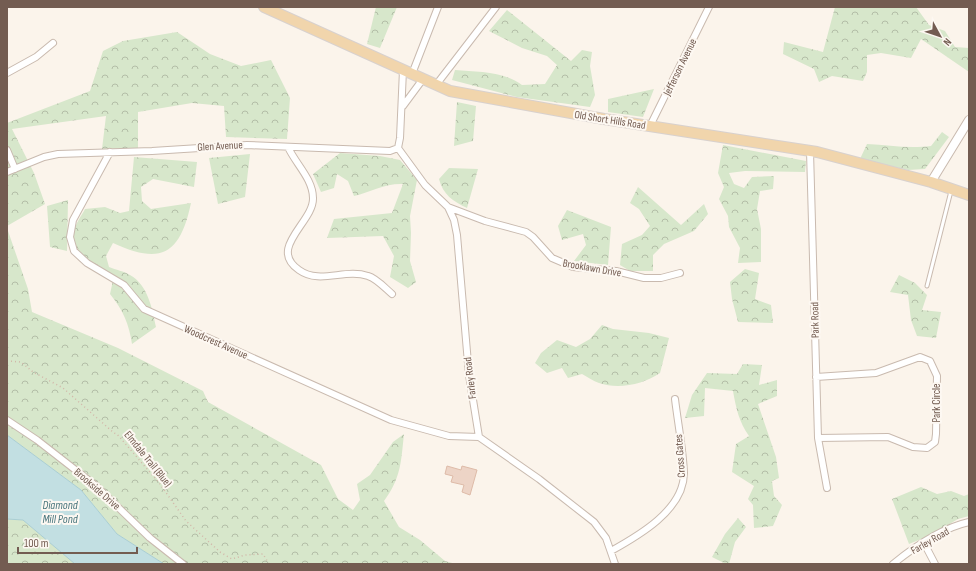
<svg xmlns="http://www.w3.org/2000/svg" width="976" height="571" viewBox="0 0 976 571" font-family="'Sofia Sans Condensed',sans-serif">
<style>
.forest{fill:url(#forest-crowns)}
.water{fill:#c2dfe2;stroke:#a9ced3}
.building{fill:#edd4c6;stroke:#debba8}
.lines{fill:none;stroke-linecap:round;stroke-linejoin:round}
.service-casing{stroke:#c9baaf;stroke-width:5}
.minor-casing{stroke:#c9baaf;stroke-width:8}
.tertiary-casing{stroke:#c9baaf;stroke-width:10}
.primary-casing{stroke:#d8d1ce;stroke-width:12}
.path{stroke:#d2b7a9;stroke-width:1.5;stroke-dasharray:1 3;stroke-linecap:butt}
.service{stroke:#fff;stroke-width:3}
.minor{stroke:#fff;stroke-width:6}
.tertiary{stroke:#fff;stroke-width:8}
.primary{stroke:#f1d5ac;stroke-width:10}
.labels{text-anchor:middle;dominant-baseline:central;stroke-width:4;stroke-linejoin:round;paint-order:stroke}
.street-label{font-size:11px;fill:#735c51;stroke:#fdf8f2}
.water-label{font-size:12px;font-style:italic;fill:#49767d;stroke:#fdf8f2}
</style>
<defs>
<pattern id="forest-crowns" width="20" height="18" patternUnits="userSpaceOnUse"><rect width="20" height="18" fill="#d7e7cb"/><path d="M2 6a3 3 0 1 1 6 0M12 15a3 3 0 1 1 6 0" fill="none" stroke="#b3bea7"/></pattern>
</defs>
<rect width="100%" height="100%" fill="#fbf4eb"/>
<path class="forest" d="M376,7H397L380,48L367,44Z
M835,7H916L929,25L945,31L955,47L969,48V72L921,39L911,58L881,53L867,55V72L863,81L832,76L819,82L814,69L783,54L784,42L823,52Z
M507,10L571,61L582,50L592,52L590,66L595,95L590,107L517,97L452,80L455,70C477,72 504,71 522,85L545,84L557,65L547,56L522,48L489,31Z
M177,32L210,54L241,66L271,60L290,98L287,139L226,137L224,106L192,103L138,112V148L102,149L106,116L12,129L34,173L45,204L7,226V123L90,91L103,51L123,41Z
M654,89L643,117L608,112V99Z
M457,102L476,106L473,141L454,146Z
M942,132L949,137L925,169L908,170L860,159L867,144C889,145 908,149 931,146Z
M723,145L806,161L805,172L745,171L729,173L734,184L744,188L752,177L774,176L773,189L760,191L757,209L761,229V262L738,263L740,248L729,227L728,216L719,199L724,187L718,173Z
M340,153L380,156L400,160L417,180L410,216L411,233L410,261L416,282L408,288L390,277L394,256L383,236L327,238L334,219L392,213L403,184C386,183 371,192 354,196L348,181L337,174L334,188L321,192L313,174Z
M250,154L245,197L218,204L209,158Z
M134,157L197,162L194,187L153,179L141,187L142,201L151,209L191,203C180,255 161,265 113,243L106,256L109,267C116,270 124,271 130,275C148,285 152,308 156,327L132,344C129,324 123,310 110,294L114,276C98,267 71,255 74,232C75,224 82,215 85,209L105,207L120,213L129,211Z
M449,168L478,169L467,208C453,201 443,195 439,179Z
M638,187L681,225L704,204L708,214L694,231L664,244L653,255V271H630L620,265L622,244L642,235L650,226L639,209L630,203Z
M68,200L67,251L50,247L47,206Z
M567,210L611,227L608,265L574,261L586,245L583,234L562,240L558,226Z
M7,228L28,289L32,312L118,348L203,391L208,402L321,465L338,499L353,510L360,500L357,484L370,475L393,442L404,434C401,462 401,478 384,501L399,527L420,540L445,561L456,564H164L117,534L81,490L7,435Z
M745,269L759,273L755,299L771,305L773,323L738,322L732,299L730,282Z
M899,275L915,283L927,295L922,310L941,312L936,338L917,336L911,320L908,295L890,292Z
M602,325L613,329L649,333L669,338L660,373C644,384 619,390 599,383C593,381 588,377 582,374L568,378L562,368L547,373L535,363L541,353L557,340L576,347L590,339Z
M743,364L762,365L759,385L777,380V396L758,404L776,457L779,478L772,481L774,496L782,505L773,526L754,528L753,505L748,499L754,486L732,472L736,444L749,436C739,422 736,408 733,391L705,388L704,416L685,418L692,395L707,373L737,374Z
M921,487L937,494L951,491L964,496L969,494V516L958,519L931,535L909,544L892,499Z
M738,518L746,527L735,542L729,564H726L712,557L725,534Z
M7,519L23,520L75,564H7Z"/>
<path class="water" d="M7,435L81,490L117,534L164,564H75L23,520L7,519Z"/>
<path class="building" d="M447,466L461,470L462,466L477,470L470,495L462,492L464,485L451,482L453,476L445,474Z"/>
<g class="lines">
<g class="service-casing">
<path id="service" d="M927,286L951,191"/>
</g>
<g class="minor-casing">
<path id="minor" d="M7,73L36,57L53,43
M412,74L438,7
M436,85L496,7
M403,106L423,79
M650,126L709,7
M288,147C295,163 313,179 313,198C314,222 267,248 299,270C320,285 345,268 368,276C376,278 385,288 392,294
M398,148L425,185L448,207L454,220L457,235L469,375L479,437L539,479L594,522L606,538L615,564
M7,150L15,169
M810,151L818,438L827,488
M110,152L73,220L70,237L74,251L87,263L124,285L144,309L391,420L449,436L479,437
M7,172L44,157L58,154L152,151L247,145L390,151L398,148L400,138L403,70
M448,207L485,221L526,232L533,237L552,258L573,267L616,271L644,278H661L680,273
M816,377L876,373L920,357L930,361L937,376L936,434L935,442L927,448L913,447L888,437L818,438
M7,420L37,440L96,486L150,538L183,564
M924,543L935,564
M611,551C638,536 684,510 684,473C683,449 678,424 675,399
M893,564C914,547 942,528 969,522"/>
</g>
<g class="tertiary-casing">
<path id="tertiary" d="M931,182L969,120"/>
</g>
<g class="primary-casing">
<path id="primary" d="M264,7L450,91L604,119L817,152L931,182L969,195"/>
</g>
<path class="path" d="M7,361L21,362L33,372L63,388L114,433L117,434L160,484L186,521L220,552L232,559L245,555L263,554L269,564
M7,562L11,564"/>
<use href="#service" class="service"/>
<use href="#minor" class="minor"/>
<use href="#tertiary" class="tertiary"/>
<use href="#primary" class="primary"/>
</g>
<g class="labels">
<g class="street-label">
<text transform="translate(680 67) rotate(-64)">Jefferson Avenue</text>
<text transform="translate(610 120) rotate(9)">Old Short Hills Road</text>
<text transform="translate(220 146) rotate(-3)">Glen Avenue</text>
<text transform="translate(592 268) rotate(10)">Brooklawn Drive</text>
<text transform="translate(815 320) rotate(-91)">Park Road</text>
<text transform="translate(216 342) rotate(24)">Woodcrest Avenue</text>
<text transform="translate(470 378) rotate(-97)">Farley Road</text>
<text transform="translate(936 403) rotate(-90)">Park Circle</text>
<text transform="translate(680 456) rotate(-94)">Cross Gates</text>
<text transform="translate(148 459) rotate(51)">Elmdale Trail (Blue)</text>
<text transform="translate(97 489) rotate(41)">Brookside Drive</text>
<text transform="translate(930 541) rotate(-30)">Farley Road</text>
</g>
<g class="water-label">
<text x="60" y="505">Diamond<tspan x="60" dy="14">Mill Pond</tspan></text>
</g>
</g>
<rect width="976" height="571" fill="none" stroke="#735c51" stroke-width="16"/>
<g transform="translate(940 36) rotate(130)" stroke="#fdf8f2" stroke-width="3" paint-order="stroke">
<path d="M0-3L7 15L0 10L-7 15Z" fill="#735c51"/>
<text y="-6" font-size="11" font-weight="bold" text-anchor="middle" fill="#735c51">N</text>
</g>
<path d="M18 547v6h119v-6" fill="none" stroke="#735c51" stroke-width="2"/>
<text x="24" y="547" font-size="12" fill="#735c51" stroke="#fdf8f2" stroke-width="3" paint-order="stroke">100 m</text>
</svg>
